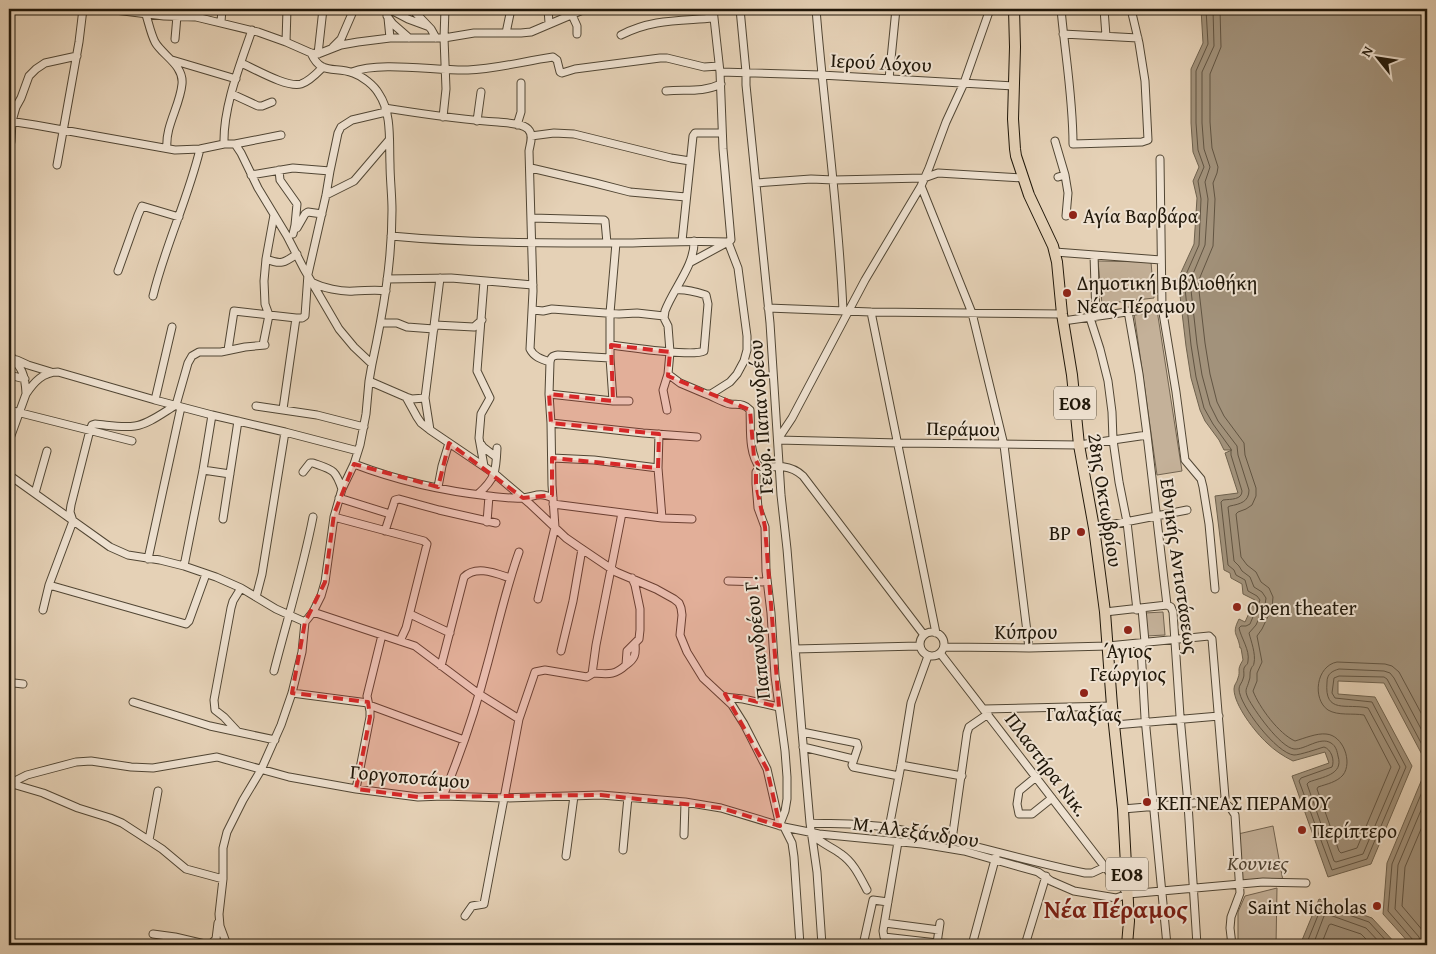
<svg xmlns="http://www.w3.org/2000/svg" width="1436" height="954" viewBox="0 0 1436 954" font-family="'Gentium Book Plus',serif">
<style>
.green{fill:#c4b199;stroke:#726451}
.water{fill:#a2927b;stroke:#6e614d}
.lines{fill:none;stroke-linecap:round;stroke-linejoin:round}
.shore{stroke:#615442;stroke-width:1}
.street-casing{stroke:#514634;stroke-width:9}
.primary-casing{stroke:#201709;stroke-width:12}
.street{stroke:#eee1d0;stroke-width:7}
.primary{stroke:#e5d1b6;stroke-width:10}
.marked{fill:#d62828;fill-opacity:0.2;stroke:#d62828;stroke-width:4;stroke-dasharray:10 6;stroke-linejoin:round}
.poi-dot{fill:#8f2418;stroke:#eee1d0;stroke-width:2}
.labels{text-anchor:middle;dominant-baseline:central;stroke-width:4;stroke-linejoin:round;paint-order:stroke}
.shield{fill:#eee1d0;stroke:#5e5445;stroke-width:1}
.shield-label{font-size:19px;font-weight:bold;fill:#201709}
.street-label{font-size:20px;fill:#201709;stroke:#eee1d0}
.poi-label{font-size:20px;fill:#201709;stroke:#eee1d0;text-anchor:start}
.park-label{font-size:20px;font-style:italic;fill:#514534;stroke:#eee1d0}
.district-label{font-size:25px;font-weight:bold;fill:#7a1f14;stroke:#eee1d0}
</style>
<rect width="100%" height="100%" fill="#e5d1b6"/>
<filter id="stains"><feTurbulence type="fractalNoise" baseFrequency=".004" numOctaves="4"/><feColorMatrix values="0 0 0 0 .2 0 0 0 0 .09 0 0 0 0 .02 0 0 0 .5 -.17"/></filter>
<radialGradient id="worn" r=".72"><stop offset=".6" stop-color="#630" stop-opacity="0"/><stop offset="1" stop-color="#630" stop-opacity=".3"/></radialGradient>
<path class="green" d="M1098,261L1151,262L1154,298L1102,304Z
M1157,310L1182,471L1157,475L1134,313Z
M1163,612L1165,635L1146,636L1145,613Z
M1273,826L1283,881L1239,885L1238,834Z
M1277,888L1276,945H1238V912L1245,896Z"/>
<path class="water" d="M1201,9H1427V764L1384,683L1338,681V694L1375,697L1412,766L1371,864L1328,877L1292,776L1329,763L1325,752L1293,761C1283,756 1274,750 1267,743C1255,732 1234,705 1234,689C1234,684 1237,683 1238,678C1241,670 1236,671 1243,660L1241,648H1240C1238,633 1231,635 1239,619L1245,622L1255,600L1243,594L1242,584L1231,578L1230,573L1224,570L1215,496L1238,493L1225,453L1232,450H1224L1219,440L1205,421L1200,410L1191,378L1186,346L1178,279L1194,244L1197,198L1193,181L1199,167L1193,152L1191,123V69L1203,43Z
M1427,767V945H1411L1383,914L1387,863Z
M1319,899L1372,918L1397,945H1300Z"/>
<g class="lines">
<path class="shore" d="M1206,9L1208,44L1196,71V123L1198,150L1204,167L1198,181L1201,199L1199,245L1184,279L1191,345L1196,377L1204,408L1213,424L1231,449V455L1242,491C1242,500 1231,499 1223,500L1221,502L1228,565L1234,570L1236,575L1245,580L1248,591L1257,596L1260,600L1250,624L1246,626H1241L1239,628C1241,638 1250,650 1248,661C1248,665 1246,664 1244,668C1243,671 1245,675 1243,679C1242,683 1239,685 1239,689C1239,705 1277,754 1294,755C1300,755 1317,749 1324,747C1331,749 1335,760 1332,767L1301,778L1299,781L1332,870L1367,859L1406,767L1372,702L1335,698L1332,693L1334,678L1339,676L1384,677L1387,679L1427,754
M1213,9L1214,46L1202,72V123L1204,149L1210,167L1205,182L1208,199L1205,245L1190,281L1197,344L1202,375L1210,405L1218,421L1237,446L1238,455L1249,490C1249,502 1240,504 1230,506L1228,507L1234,561L1239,566L1242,571L1250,577L1254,587L1262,592L1266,598L1265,605L1256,625L1249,633C1251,641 1256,654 1254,663C1253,668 1253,664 1251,669C1249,673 1251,677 1249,681C1247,689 1244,689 1248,698C1254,710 1280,747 1294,749C1305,750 1320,736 1331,743C1336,746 1337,751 1338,756C1344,775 1322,777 1309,782L1307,784L1334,861L1336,862L1363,854L1400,767L1368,708C1347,703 1324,715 1327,682C1327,674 1332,671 1339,669L1384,671L1390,673L1394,678L1427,740
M1220,9L1221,47L1210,74V122L1212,148L1218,167L1217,173L1213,183L1215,199L1213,246L1198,282L1205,343L1210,374L1217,402L1224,416L1244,443L1245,455L1256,488V496L1252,505L1246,509L1238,512L1236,514L1241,557L1247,565L1256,572L1261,582L1269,588L1273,597L1272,608L1262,629L1257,636L1262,662L1257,673V681L1253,691C1259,707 1279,734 1295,741C1305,738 1317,733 1326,734C1343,735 1353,762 1343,775C1337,782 1327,784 1318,787L1317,789L1339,851L1341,853L1357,848L1391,767L1364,715C1353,713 1338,716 1328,710C1312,699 1316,666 1337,662L1385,664L1392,666L1399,672L1427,724
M1427,815L1405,867L1402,906L1424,932L1427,937
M1306,945L1321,908L1323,906L1369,922L1390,945
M1313,945L1324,916L1327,914L1366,928L1382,945
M1321,945L1329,925L1331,924L1361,934L1372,945
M1415,945L1413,940L1388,911L1392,864L1427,780
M1421,945L1419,937L1395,909L1398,865L1427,796"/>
<g class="street-casing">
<path id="street" d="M107,9L164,16L196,17L258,32L286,42L311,53L318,54L341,45L358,42L390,38H444L474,33H521L531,32L585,9
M144,9C148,19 150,32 155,42C162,55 184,65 182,84C180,106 165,126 167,148
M389,9L408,19L427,26
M412,9L431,29L436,38
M548,9L549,23
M740,9L746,72V85L770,323L781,495L787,549L802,732L810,823L817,872L822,945
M816,9C824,110 839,210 843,311
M1061,9C1065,54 1073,98 1073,144L1142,142L1148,140L1145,81L1139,43L1131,9
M1104,9L1106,36
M572,15L577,26V34
M387,16L393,24L409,38
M388,18L390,38
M221,22L222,9
M506,33L511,9
M1063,34L1138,38
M621,35C652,19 679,21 713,18
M175,39L177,16
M286,42L287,9
M333,47L341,39L354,9
M311,53C321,76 335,66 353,73C362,76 374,85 379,94C392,113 389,142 390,164C390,179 392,195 392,210C392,262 383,313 372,364
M318,54L323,9
M172,60L236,79
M241,63C255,69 287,88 301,84C310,81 317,73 323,67
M352,72C380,61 436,71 468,70C497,69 524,61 553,57L557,60L560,72L562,73L575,69L660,58H667L704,67L719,66
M720,72L821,75L1014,86
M889,79L896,9
M666,91C685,89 702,93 721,84
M232,94L258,106H262L272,102
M385,108C423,114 460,120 498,122C506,123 522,123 528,129C534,135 530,144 529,151L533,291L530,349C534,357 541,359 550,362
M443,117L446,89L444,38L445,9
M9,121L35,125L175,150L200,149L224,144H235L241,153L258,188L287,236L304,269L339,329L354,347L372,364L369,381L406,397L417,417L421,423L430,430L495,474L529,503L566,538L579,547L616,572L656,589L674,599L679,603L681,608L682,615L680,635L687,652L703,678L732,705L744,724L767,769L780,826
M477,121L481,92
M517,125L521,112V83
M531,136L554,133L574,134L671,158L690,161
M1055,141L1065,175L1058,177
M224,144C223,107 240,65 252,30
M235,144L281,135
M9,151L11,141L12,121L16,107L21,98L29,76L36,69L45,63L77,56
M1160,159L1162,307L1176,392L1185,460L1201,479L1203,487L1209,524L1215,589
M57,165L79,42L83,9
M531,168L595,183L630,192L686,197
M279,170L280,180L297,204L295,225L293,234
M251,175L293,168L330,171
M1065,175L1068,193L1066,216
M756,183L811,179L834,180L924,178L938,173L1023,178
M921,186L972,313L1004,445L1029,648
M326,195L354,181L389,140
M532,218L604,220L605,221L607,243
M297,228L305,214L308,212L322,214
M391,236C465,243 540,243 615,243C653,243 690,240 728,242L731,240L723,149L720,72L713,9
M682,241L693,136L695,133H722
M1055,252L1161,260
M1094,255L1096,317
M266,259C281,265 284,263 297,254
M118,271L138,215L142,206L179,217
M387,279L451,278L533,285
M484,281L477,371L490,398L481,414L479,438L484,466
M311,282C323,288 341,292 354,291C365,291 375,289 386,291
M153,296C165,246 188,199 200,149
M768,308L871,312L1062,314
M533,310L543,311L552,309L619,314L637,313L664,316
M1128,311L1139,374L1147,435L1167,605L1171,607L1173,612L1180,716L1188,804L1197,945
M871,312L936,633
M1090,318L1100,349L1108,381L1112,412L1113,440L1119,482L1127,522L1137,610
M1063,321L1162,307
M381,323H397L407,327L434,329
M435,325L474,327L482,320
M172,327L155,400L212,415
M263,345L269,315L265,304L264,281L266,259L274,215
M611,345C628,347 692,357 704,351L708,304L706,295C696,292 686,289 676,290
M228,350L234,311L296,318H302L305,316L308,274L326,195L330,171L338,133L341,127L352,120L386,112
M9,354C22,368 25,374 26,393
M17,360L28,365L51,372
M668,374L680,383L706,394H711L730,382L737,374L744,361L747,350V336L738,268L728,242L691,262
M9,375L25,379
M549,394L613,401H629
M706,394C714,397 722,402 730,404C738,405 744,403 750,410C751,429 748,452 760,468
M406,397L412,399L425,398
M613,401L610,358V313L616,243
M256,406L317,415L364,427
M283,409L296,318
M9,410L132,441
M667,410L663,390L668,374L670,352L668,326L664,318L665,311C673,289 695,265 694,241
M551,423L643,433L697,437
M430,430L425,398L440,278
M659,434L658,468L662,518
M778,439L792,418L865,280L921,186L929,168L946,122L964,83L990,9
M778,440L899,443L1079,445L1147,435
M9,441L26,394C34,382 43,372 58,372L155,400
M481,444L483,447L496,457
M552,458L594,460L658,468
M354,464C396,480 443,491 489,496C499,497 513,499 523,498C537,496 538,492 553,498
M203,470L230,474
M303,472L310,463H313C333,470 335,469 342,489
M9,475L110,547L128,555L160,560L184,566L216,577L241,588L276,609L305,622
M438,487L442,466L449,443
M35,493L47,451
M478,494C496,478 496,471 497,448
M339,498L390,514
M553,504L662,518L692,519
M334,517L424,541L427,544L406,628L400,641
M223,519L238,421
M487,522L489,496
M1094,528L1187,510
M385,531L395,500L399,499L439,510L496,523
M148,559L181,407
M184,566L203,470L212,415L285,432L358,451
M728,581L767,582
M49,585L186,624L189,621L206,574
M256,597L262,574L285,432
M538,599L555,527L552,485L551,423L549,394L550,362C551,357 552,356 558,355L610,358
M1142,609L1145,642L1142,645L1141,649L1145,718L1167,945
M43,610L49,585L73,521L70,512L71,505L90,430L92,425L95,424C108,425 121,428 135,426C149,424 164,412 176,405L188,363L192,356L199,352H221L245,347L265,345
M313,612L415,646L479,694L519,719L484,904L472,906L465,916
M1105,612L1167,605
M410,614L450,633
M920 644a12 12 0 1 1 24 0a12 12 0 1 1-24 0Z
M944,647L1029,648L1108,646L1209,636L1212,639L1225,797L1223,802
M795,649L919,646
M561,651L573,601L582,549
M940,653L1105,867L1128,894
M626,665C635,659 636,654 635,644
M441,666L464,577C476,565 495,573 510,578
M274,671C287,620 303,569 313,517
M592,673C608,674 614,676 626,665L627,651L639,639L640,630V609L635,585L632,578
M9,685L14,683L23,684
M292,693L368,703
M724,697L743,699L779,707
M133,702L210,726L275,740
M369,705L464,740
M984,709L1112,706
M519,719L535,672L545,670L587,677L592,674L596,645L622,513
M1115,725L1219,716
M237,731L224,717L215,710L214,700L231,608L233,601L241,588
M802,732L857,743L858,747L852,765L853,767L899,776
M803,747L853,759
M901,765L962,776
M1036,777L1019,791L1017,804L1019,814H1032L1052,798
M9,783L43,793L78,808L110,818L122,823L162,849L186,869L223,879
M9,784L27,775L76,762L91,761L131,767L153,768L217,757L289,777L356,789L418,797L443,796L504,798L601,795L685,802L721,808L784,827L819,834L922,844L964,851L1038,872L1051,881L1074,891L1116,898L1128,894L1263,882L1306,883
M356,789L370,717V711L367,696L382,635
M443,796C461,753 476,708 488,662C498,626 506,588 519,552
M1123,809L1217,801C1226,802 1231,807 1235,815L1240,893L1231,917L1230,928L1232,945
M810,823C837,824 864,823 891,828C956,839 1020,860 1085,873H1092L1105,867
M780,824L785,811L787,799V777L785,751L775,676L771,613L766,571L765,527L758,508L756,484V472L760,468C776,466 790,464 803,476L924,635
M784,827L792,843L794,857L800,945
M889,828L901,765L911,703L928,656
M811,833C818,842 832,847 841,854C854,863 860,877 867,890
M684,835L685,802
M149,840L158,791
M952,840L967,733L969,727L988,714
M898,842L883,931L884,937L937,943L985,945
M623,850L628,797
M566,856L574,796
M885,923L939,930
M153,934L175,937L209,945
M937,943L940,923
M210,945L216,939L218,923
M227,945L220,926L219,914L223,879V848L227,832L243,800L261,770L281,725L292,693L302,652L305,622L313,612L321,596L325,582L334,517L342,489L354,464L360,445L366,414L369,381
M863,945L873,900L888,902
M972,945L996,856
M1025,945L1046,876"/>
</g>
<g class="primary-casing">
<path id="primary" d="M1014,9L1015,47L1013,119L1015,149L1016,156L1029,195L1053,246L1057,262L1062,314L1072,375L1079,445L1094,528L1105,612L1112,706L1123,809L1129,921L1127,945"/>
</g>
<use href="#street" class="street"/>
<use href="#primary" class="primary"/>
</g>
<path class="marked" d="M611,345L670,352L668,376L750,410L754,457L760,468L756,471V484L765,527L779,707L725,694L767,769L780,826L721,808L601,795L418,797L356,789L370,717L368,702L292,693L305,622L325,582L334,514L354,464L438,487L449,443L523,498L552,495V458L658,468L659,434L551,423L549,394L613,401Z"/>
<g class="poi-dot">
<circle cx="1073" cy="215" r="5"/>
<circle cx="1067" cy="293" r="5"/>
<circle cx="1081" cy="532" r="5"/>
<circle cx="1237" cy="607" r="5"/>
<circle cx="1128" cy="630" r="5"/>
<circle cx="1084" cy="693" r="5"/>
<circle cx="1147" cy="802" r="5"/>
<circle cx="1302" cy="830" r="5"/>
<circle cx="1377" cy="906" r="5"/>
</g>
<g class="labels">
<g class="shield">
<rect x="1054" y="386.5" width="42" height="33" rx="4"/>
<rect x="1106" y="857.5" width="42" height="33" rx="4"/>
</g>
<g class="shield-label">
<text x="1075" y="403">ΕΟ8</text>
<text x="1127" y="874">ΕΟ8</text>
</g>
<g class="street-label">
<text transform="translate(881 62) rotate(3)">Ιερού Λόχου</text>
<text transform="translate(760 417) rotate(-94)">Γεώρ. Παπανδρέου</text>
<text transform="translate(963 428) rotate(1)">Περάμου</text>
<text transform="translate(1106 500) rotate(81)">28ης Οκτωβρίου</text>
<text transform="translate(1180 566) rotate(82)">Εθνικής Αντιστάσεως</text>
<text x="1026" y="631">Κύπρου</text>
<text transform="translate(756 638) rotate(-96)">Παπανδρέου Γ.</text>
<text transform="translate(1047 764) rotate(53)">Πλαστήρα Νικ.</text>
<text transform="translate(410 776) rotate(5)">Γοργοποτάμου</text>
<text transform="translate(916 831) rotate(8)">Μ. Αλεξάνδρου</text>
</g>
<g class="poi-label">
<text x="1083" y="215">Αγία Βαρβάρα</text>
<text x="1077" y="282">Δημοτική Βιβλιοθήκη<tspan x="1077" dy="23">Νέας Πέραμου</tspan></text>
<text x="1071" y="532" text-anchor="end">BP</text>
<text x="1247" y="607">Open theater</text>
<text x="1128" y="650" text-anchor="middle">Άγιος<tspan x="1128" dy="23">Γεώργιος</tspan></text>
<text x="1084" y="713" text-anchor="middle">Γαλαξίας</text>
<text x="1157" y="802">ΚΕΠ ΝΕΑΣ ΠΕΡΑΜΟΥ</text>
<text x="1312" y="830">Περίπτερο</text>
<text x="1367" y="906" text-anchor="end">Saint Nicholas</text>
</g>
<g class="park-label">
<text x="1258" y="862">Κουνιες</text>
</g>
<g class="district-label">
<text x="1116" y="909">Νέα Πέραμος</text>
</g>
</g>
<rect width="1436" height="954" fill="none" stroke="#e5d1b6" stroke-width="30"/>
<rect x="10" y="10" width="1416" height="934" fill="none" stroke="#201709" stroke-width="2.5"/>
<rect x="15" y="15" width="1406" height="924" fill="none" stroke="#201709"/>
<g transform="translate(1378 58) rotate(300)" stroke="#eee1d0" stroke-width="4" paint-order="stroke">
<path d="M0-4L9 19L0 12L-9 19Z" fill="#201709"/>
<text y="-8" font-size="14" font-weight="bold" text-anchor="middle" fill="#201709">N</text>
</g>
<rect width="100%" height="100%" filter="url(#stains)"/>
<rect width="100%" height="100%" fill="url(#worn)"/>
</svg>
